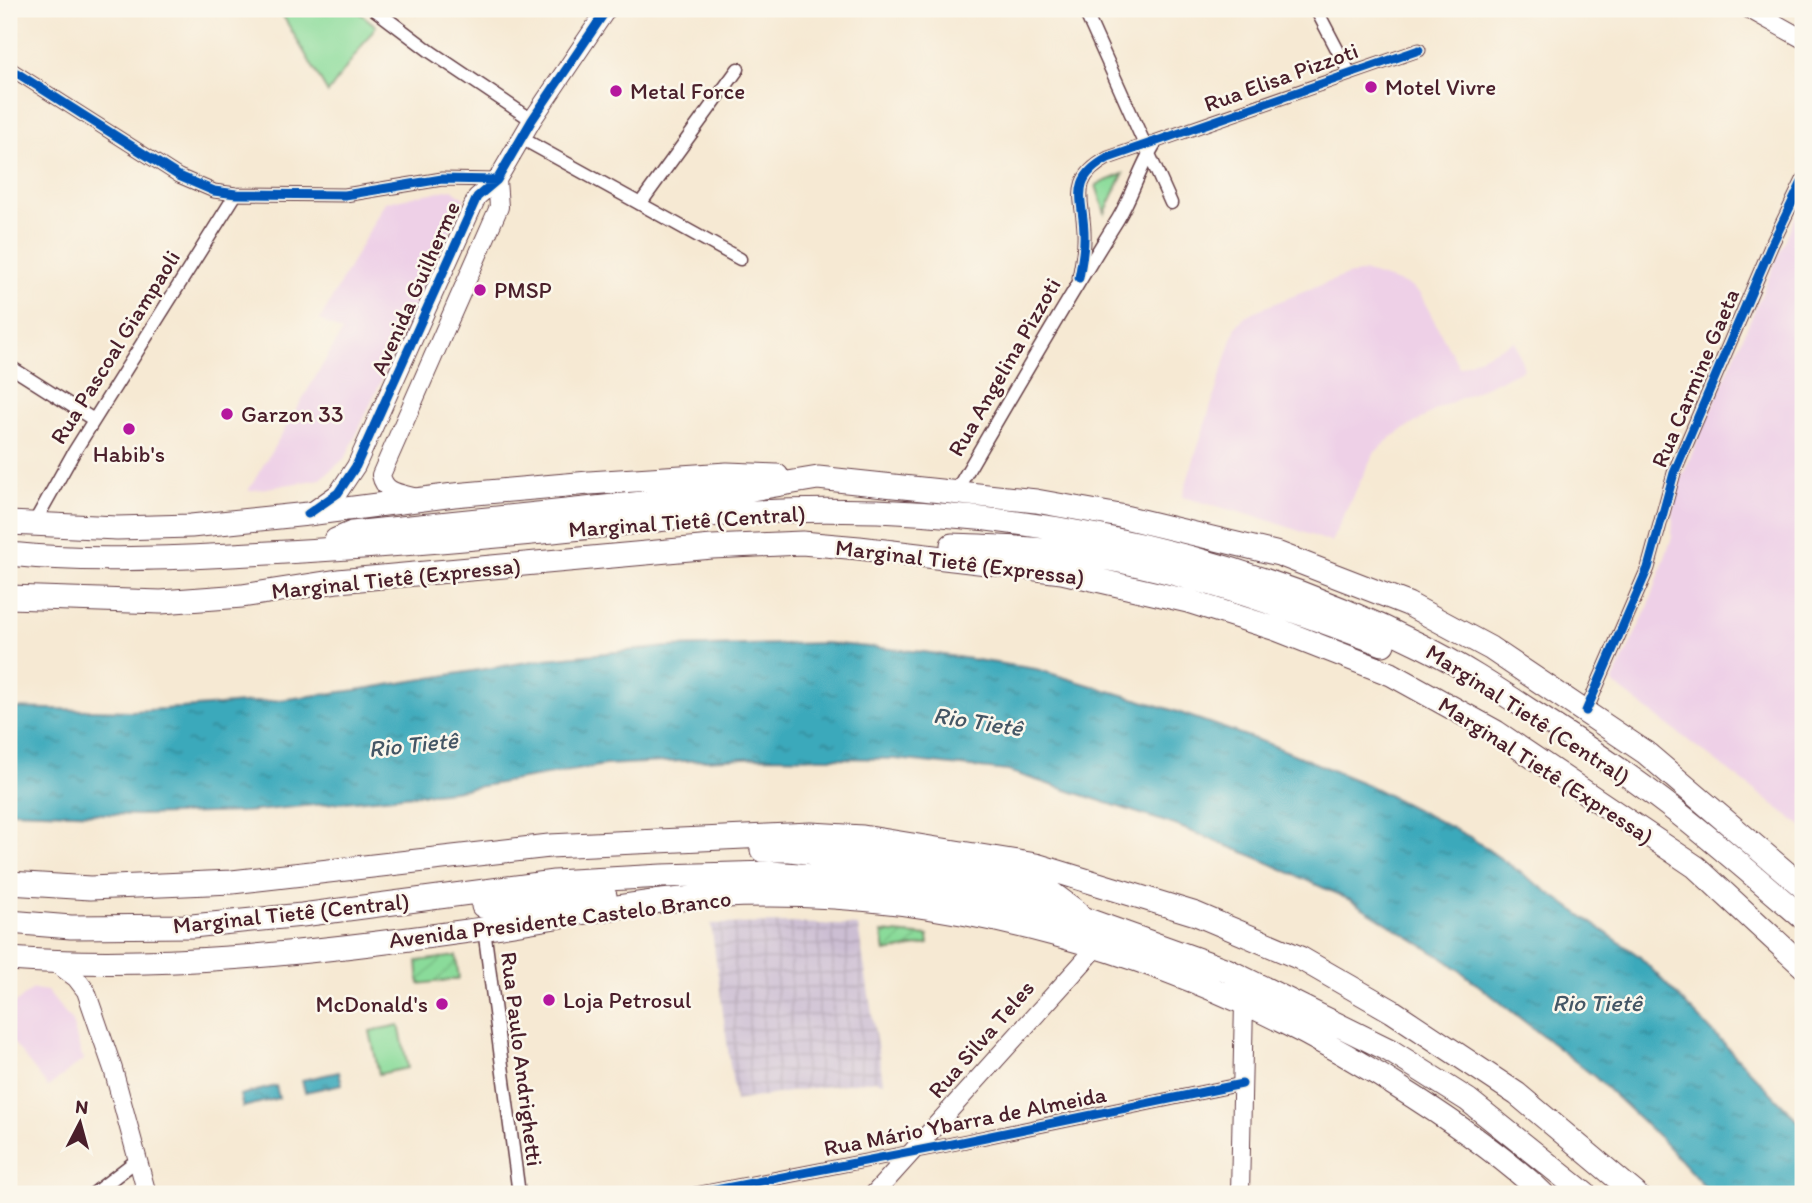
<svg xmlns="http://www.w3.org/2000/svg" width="1812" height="1203" viewBox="0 0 1812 1203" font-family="Itim,sans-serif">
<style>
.built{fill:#eed0e7}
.industrial{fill:url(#industrial-grid)}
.park{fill:#8adb9a;stroke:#6a7d62;stroke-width:2}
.garden{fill:url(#garden-furrows);stroke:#6a7d62;stroke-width:2}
.water{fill:url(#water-ripples);stroke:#426473;stroke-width:2}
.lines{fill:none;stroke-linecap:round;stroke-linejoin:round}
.street-casing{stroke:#643d44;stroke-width:15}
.secondary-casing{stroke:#643d44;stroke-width:20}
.highway-casing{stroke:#643d44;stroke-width:25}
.street{stroke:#fff;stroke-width:12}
.secondary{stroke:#fff;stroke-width:18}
.highway{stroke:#fff;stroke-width:23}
.cycleway-casing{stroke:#fbf7ec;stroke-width:13}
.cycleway{stroke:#0057b8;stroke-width:9}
.poi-dot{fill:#b5179e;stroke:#fbf7ec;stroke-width:2.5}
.labels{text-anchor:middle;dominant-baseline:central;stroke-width:5;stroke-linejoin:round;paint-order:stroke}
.street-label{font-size:23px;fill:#4a1f2b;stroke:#fbf7ec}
.poi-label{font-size:23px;fill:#4a1f2b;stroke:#fbf7ec;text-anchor:start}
.water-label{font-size:24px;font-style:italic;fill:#445665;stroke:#fbf7ec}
</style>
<defs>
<pattern id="industrial-grid" width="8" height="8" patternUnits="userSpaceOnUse" patternTransform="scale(1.75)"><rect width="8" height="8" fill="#ccbed3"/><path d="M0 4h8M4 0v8" fill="none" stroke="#b1a3b5"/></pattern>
<pattern id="garden-furrows" width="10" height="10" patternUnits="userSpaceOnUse" patternTransform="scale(1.75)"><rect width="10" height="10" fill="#8adb9a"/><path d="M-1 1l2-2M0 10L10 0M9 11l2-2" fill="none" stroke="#79bc85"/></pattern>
<pattern id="water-ripples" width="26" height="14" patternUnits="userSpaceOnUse" patternTransform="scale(1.75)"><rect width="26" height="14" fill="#3ba9bb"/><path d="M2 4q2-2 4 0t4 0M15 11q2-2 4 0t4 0" fill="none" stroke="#348998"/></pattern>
</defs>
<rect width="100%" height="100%" fill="#fbf7ec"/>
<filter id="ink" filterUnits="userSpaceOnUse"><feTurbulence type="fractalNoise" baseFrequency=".0143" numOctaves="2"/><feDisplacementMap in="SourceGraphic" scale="14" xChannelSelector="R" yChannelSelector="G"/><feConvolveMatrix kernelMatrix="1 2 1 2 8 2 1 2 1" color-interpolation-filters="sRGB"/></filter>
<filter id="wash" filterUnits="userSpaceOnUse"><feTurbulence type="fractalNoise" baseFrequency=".00686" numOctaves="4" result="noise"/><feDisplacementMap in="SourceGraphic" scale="28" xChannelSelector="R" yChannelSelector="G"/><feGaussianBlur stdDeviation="1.57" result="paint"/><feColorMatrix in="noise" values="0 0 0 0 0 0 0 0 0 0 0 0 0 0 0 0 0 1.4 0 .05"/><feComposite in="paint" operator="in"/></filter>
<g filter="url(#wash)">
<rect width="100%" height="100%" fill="#f6e9d3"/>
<path class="built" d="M452,189L465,199L346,457L321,479L248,491L342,332L320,320L385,202Z
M1796,215L1803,223V827L1612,683L1649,605L1672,537L1674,501L1679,483Z
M1366,272L1408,285L1420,294L1459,367L1515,341L1524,369L1439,408L1392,437L1374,453L1331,542L1265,519L1182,497L1236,327L1245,316L1260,309L1347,275Z
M33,989L47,991L72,1022L83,1060L48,1087L9,1037V1008Z"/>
<path class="industrial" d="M797,923L858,926L883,1082H878L877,1080L806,1089L735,1101L711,924Z"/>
<path class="park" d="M279,9H355L376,26L328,93Z
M1123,174L1105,213L1096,185Z
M399,1025L408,1068L379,1074L370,1031Z"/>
<path class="garden" d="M882,932L928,936L929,944L885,952Z
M456,956L459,979L419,984L417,961Z"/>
<path class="water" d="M825,643L924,652L1036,669L1166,708L1269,744L1368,785L1470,837L1639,956L1803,1126V1194H1711L1660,1138L1595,1077L1449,962L1350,900L1258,858L1175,825L1008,771L895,759L763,757L605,765L453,791L245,812L139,815L9,811V708L132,711L196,707L279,700L357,690L546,659L667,647Z
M339,1072L342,1084L305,1092L302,1080Z
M276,1086L279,1098L243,1107L240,1095Z"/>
</g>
<g filter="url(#ink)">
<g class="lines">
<g class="street-casing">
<path id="street" d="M374,9L431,52L532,120
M1084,9L1171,203
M1316,9L1349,72
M9,68L179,176L214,191L236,194L345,195L442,179L497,180
M521,138L740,259
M640,204L738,69
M1079,278C1081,266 1084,253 1084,240C1086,203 1065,181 1108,158L1419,50
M9,366L94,420
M956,491C1009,400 1062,308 1118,219C1133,194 1140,166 1156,142
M33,525L74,452L236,194
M1586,711L1648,568L1674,473L1772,244L1803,180
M484,929L519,1194
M93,1194L137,1160
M695,1194L947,1145L1242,1084"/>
</g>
<g class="secondary-casing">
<path id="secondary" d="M1749,9L1803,39
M417,498C401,493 385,494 381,475L499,207L497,180
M311,512L338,493L356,466L477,197L497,180L532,120L607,9
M54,962L76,978L86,991L113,1069L147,1194
M874,1194L1096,948
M1240,1194L1244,1002"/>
</g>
<g class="highway-casing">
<path id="highway" d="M9,523L117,528L191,526L308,514L454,495L589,483L727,474L777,476
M336,540L352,533L710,496L818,478L1036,501L1120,516L1279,554L1408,604L1490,648L1646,753L1803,887
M952,545C996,547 1041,548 1085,555C1188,571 1286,607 1383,644
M9,554C75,561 143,559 210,556C325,551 439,542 553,531C620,525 687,515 754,512C983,501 1216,542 1422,646C1459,664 1494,687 1529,710C1580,742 1631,776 1678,813C1721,847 1762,883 1803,918
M9,597L161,602L242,596L338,581L712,547L802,543L859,548L1062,572L1188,601L1276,629L1391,674L1496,732L1696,867L1803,966
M762,850H790L906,864L1017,882L1050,892L1077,912
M9,883L90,888L232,882L549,846L811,834L863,837L1036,865L1196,914L1300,958L1392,1011L1517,1094L1636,1194
M483,906L605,896
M9,922L71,927L192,926L302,915L554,882L662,876L770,873L888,881L1006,899L1085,919L1227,970L1389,1050L1468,1100L1585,1194
M9,959C160,970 311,953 461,932C527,923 594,909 661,901C925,872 1194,953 1414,1097C1459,1126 1504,1157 1543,1194"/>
</g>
<use href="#street" class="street"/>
<use href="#secondary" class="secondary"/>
<use href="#highway" class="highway"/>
<g class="cycleway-casing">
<path id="cycleway" d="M9,68L179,176L214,191L236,194L345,195L442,179L497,180
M1079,278C1081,266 1084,253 1084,240C1086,203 1065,181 1108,158L1419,50
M308,514L338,493L356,466L477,197L497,180L532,120L607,9
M1586,711L1648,568L1674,473L1772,244L1803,180
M695,1194L947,1145L1242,1084"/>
</g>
<use href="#cycleway" class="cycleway"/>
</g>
</g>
<g class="poi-dot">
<circle cx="1371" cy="87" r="7"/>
<circle cx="616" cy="91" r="7"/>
<circle cx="480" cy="290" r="7"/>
<circle cx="227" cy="414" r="7"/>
<circle cx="129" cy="429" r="7"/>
<circle cx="549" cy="1000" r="7"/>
<circle cx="442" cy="1004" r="7"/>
</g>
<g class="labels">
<g class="street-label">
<text transform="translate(1281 77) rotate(-20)">Rua Elisa Pizzoti</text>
<text transform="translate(415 288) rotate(-66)">Avenida Guilherme</text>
<text transform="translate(115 347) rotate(-58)">Rua Pascoal Giampaoli</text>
<text transform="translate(1004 367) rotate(-60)">Rua Angelina Pizzoti</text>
<text transform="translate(1695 378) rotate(-67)">Rua Carmine Gaeta</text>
<text transform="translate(687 521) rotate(-4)">Marginal Tietê (Central)</text>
<text transform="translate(960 562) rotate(7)">Marginal Tietê (Expressa)</text>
<text transform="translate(396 578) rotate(-6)">Marginal Tietê (Expressa)</text>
<text transform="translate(1528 714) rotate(33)">Marginal Tietê (Central)</text>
<text transform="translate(1546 770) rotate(33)">Marginal Tietê (Expressa)</text>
<text transform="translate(291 913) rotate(-6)">Marginal Tietê (Central)</text>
<text transform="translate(560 919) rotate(-7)">Avenida Presidente Castelo Branco</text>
<text transform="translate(981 1039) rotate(-49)">Rua Silva Teles</text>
<text transform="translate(522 1059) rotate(83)">Rua Paulo Andrighetti</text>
<text transform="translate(965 1121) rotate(-11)">Rua Mário Ybarra de Almeida</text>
</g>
<g class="poi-label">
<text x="1385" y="87">Motel Vivre</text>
<text x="630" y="91">Metal Force</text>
<text x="494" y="290">PMSP</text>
<text x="241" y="414">Garzon 33</text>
<text x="129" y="454" text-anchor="middle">Habib's</text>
<text x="563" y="1000">Loja Petrosul</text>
<text x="428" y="1004" text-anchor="end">McDonald's</text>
</g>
<g class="water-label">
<text transform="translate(978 721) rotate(9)">Rio Tietê</text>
<text transform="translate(413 744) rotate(-6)">Rio Tietê</text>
<text x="1597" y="1002">Rio Tietê</text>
</g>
</g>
<rect width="1812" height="1203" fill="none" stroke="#fbf7ec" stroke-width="35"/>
<g transform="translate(80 1123) rotate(6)" stroke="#fbf7ec" stroke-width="5" paint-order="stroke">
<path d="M0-5L12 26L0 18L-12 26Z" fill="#4a1f2b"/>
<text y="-10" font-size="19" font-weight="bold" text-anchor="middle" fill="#4a1f2b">N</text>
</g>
</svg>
